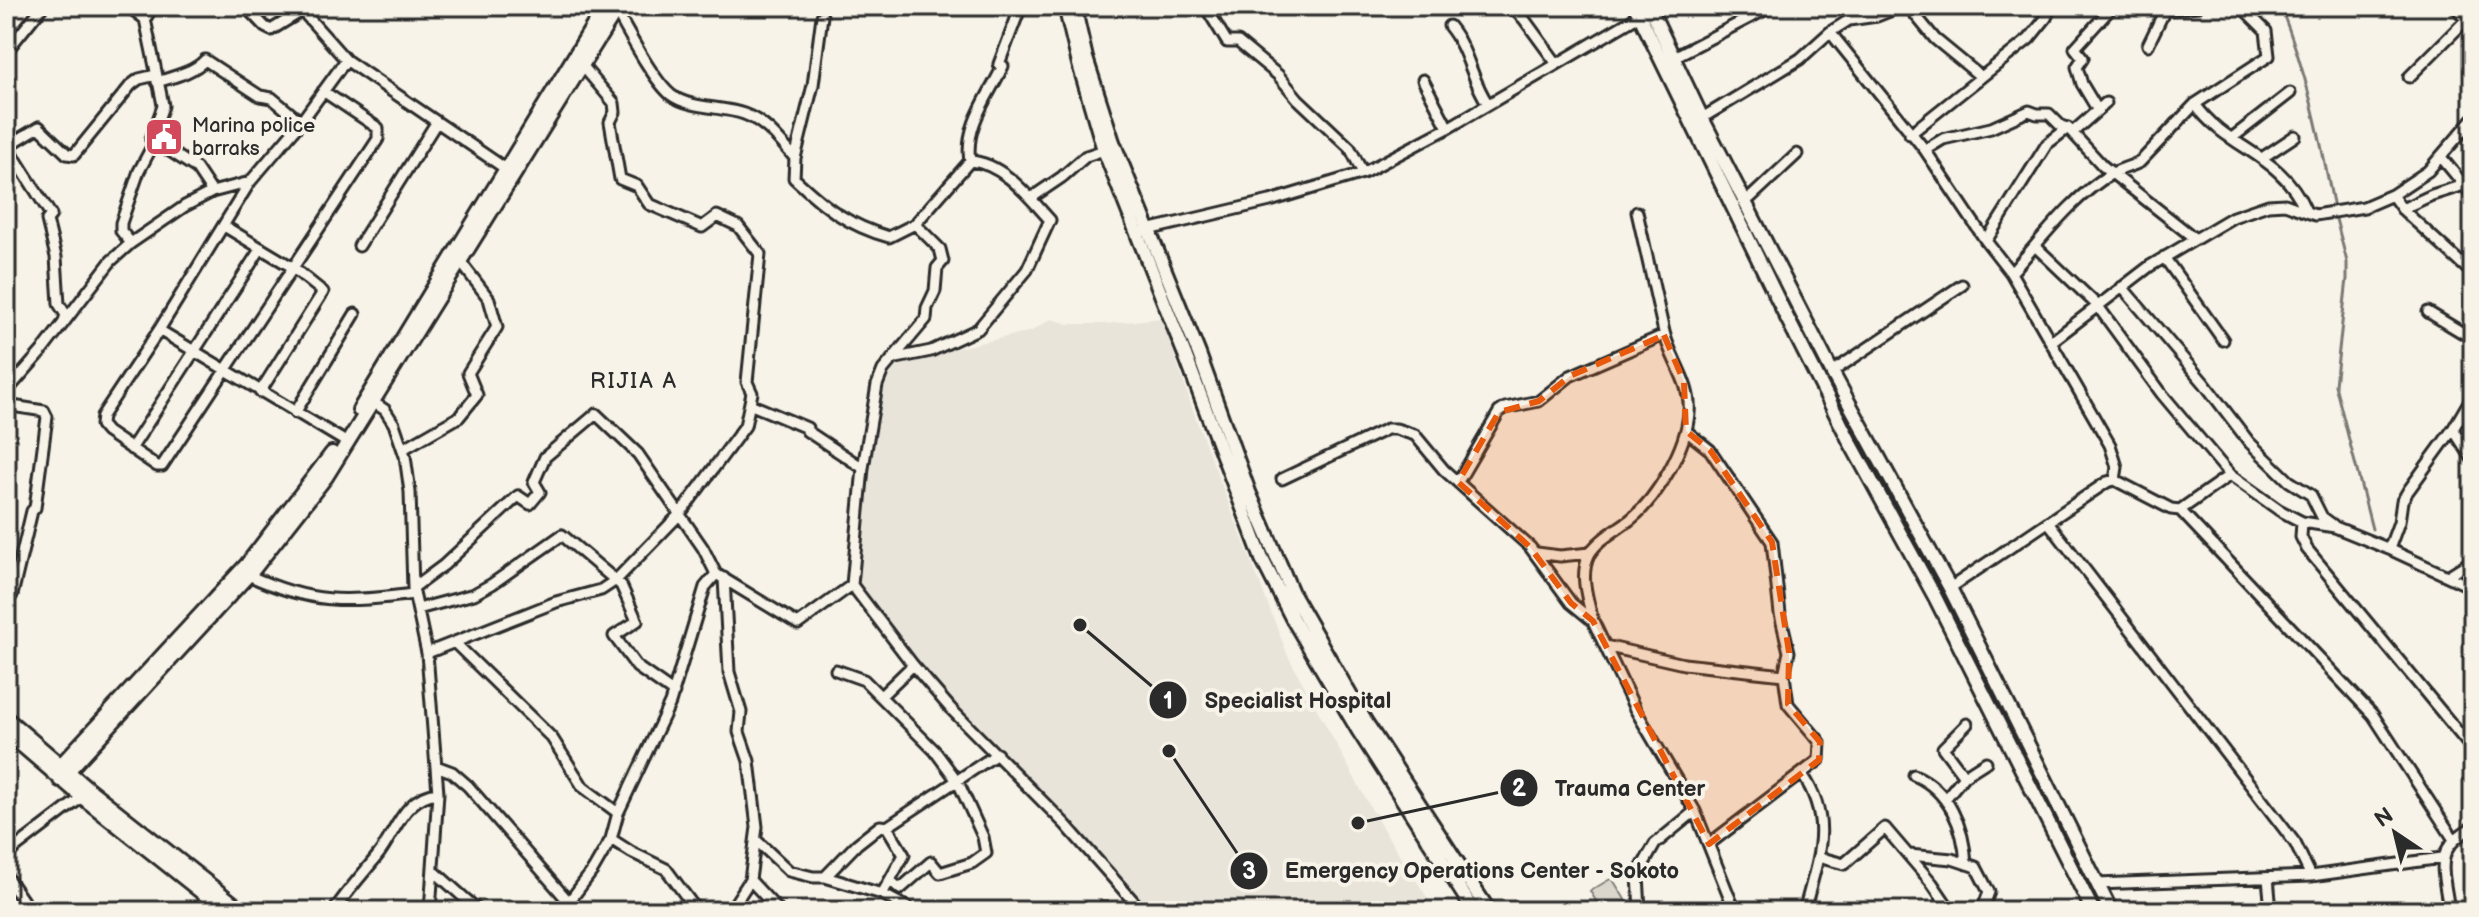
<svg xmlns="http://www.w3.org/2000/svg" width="2479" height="917" viewBox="0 0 2479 917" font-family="'Balsamiq Sans',sans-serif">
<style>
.built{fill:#e8e4da}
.green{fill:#dad6cc;stroke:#82807c;stroke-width:2}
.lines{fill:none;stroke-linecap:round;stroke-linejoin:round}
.stream{stroke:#7a7874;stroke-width:3}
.minor-casing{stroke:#2b2b2b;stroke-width:15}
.secondary-casing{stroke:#2b2b2b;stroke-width:18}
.minor{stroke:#f7f3e8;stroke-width:9}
.secondary{stroke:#f7f3e8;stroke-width:12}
.marked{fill:#e8590c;fill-opacity:0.2;stroke:#e8590c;stroke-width:6;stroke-dasharray:16 10;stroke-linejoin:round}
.labels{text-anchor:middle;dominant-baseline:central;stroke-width:8;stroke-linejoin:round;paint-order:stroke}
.poi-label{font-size:20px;fill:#2b2b2b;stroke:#f7f3e8;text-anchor:start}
.neighbourhood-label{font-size:22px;letter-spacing:2px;fill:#2b2b2b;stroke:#f7f3e8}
.leader{fill:none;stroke:#2b2b2b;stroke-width:3}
.callout-dot{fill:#2b2b2b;stroke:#f7f3e8;stroke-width:3}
.mark-label{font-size:24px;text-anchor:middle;font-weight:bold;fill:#fff}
.callout-label{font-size:22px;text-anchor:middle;font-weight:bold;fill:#2b2b2b;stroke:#f7f3e8;stroke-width:8;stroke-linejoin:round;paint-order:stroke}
</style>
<rect width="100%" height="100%" fill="#f7f3e8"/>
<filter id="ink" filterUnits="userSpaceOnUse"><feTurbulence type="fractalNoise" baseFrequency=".0125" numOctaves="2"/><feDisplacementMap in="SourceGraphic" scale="16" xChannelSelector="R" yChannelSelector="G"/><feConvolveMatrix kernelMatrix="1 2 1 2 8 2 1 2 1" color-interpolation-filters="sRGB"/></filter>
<g filter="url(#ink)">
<path class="built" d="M1162,318L1196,419L1288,656L1373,812L1380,817L1377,819L1383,829L1436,911H1147L855,594L865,486L882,376L896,362L1032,331L1051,319L1069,324H1106Z"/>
<path class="green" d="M1612,878L1632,911H1602L1590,891Z"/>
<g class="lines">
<path class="stream" d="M2280,6C2307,72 2320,138 2334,208
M2335,215L2347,262V279L2335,385L2372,529"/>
<g class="minor-casing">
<path id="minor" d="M128,6L145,19L162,100L163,106L151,139L196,168L212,192
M245,6L265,27L271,30L302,11
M298,6L346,60L506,169
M585,6L598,17
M1205,6L1227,42H1238L1278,75L1298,99L1350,148L1363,173
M1510,6L1524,19L1557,64
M1908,6L1935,39L1980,76
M2152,6L2165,10L2198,6
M2455,6L2473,28
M616,11C628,32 653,80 671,95C690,109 722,106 744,114C766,122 780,141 795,158
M822,16L813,85L795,158L794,178C825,207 847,225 889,237L915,224L970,161C1003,163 1029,197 1050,220L1027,270L978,329L931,351L892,359
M145,19L153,6
M1449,26C1469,50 1471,80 1488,104
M1830,32L1925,150L1986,241L2011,273L2110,445L2117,467L2115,480
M2148,45L2165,10
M6,52L43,6
M1674,57L1772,6
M2409,77L2466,20
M1423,80L1448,128
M157,82C173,77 194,72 205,60L260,96L272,98L301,122
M323,91L378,128V139L162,466H157L107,432L101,425L102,416L159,330L250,182L301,122L346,60
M2195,104C2227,150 2281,153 2305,209
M2097,109L2082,84L2077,67L2083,58L2075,48L2113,6
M1702,118L1800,59L1830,32L1849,20L1877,16L1902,6
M2073,132L2106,103
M1910,134L2029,39L2046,18L2051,6
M2232,138L2290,93
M6,142L11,144L39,127L67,154L74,155L131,85L139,79L156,75
M6,144L51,215L47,220L56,257L59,304L66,315L64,321
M1925,150L1943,139L1991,128L2029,111L2037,114H2049L2061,126L2068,128
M2441,157L2473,196
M2262,158L2295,136
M970,161C964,126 989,96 1003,66L999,64L1021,6
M2392,195L2402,209L2473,274
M1031,198L1062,177L1086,156L1104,150
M1750,198L1797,154
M2402,209L2432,195L2473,182
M915,224L940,249L943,261L937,268L935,291L927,308L926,319L883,370L877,385L863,468L852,585L913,665L951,709L1065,824L1142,911
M224,226L292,267L323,292L260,392
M1143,231L1270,201L1363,173L1448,128L1651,9
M1986,241L2047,144L2068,128L2103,166L2194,238
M131,243L121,231V223L139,171L154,143
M359,246L436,123
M2035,246L2097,305L2162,394L2230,475L2279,510L2302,522L2335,527L2389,549L2473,588
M2164,257L2223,340
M2011,273C2042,239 2071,198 2111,174C2119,169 2130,167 2140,162L2195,104L2269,56L2266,31L2241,6
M2122,287L2204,383L2249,442L2289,481L2311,495L2322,517L2333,525
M2428,312L2473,339
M159,330L341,439
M2051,342L2150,266L2233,217L2268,205L2285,204L2315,215L2364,207L2392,195L2428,171L2473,119
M1832,372L1962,285
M6,392L42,351L111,261L131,243L185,206L212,192L250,182
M373,402L385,410L394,424L405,456L410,492L413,588L427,653L438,793L430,911
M6,405L44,411L47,417L35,508L32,511L12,595L6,603
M752,405L807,428V431L863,468
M295,413L355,314
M2453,429L2473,460
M1686,431L1710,450L1772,542L1780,614L1789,652L1784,675L1788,704L1820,742L1819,760L1709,844
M131,449L261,248
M403,449L459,417L477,395L468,373L497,327L489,299L460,261
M1282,479L1387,429H1396L1415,435L1444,470L1530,547L1571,603L1593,621L1635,709L1695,811L1735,911
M1458,482L1499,412L1505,408L1539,401L1570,376L1664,335
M2180,510L2230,475
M2302,522L2301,537L2307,549L2473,750
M2049,523L2282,826L2295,843L2311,876
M2389,549L2399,522L2402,501L2408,491L2453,429L2473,395
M1537,553L1560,556L1590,553
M248,575C311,604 346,603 413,594
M2449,575L2473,560
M724,578L729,672L741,712L739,732L749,761L757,827L750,880L730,911
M413,588L444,565L518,496L530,504L540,492L534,482L545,457L596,414L638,454L703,548L716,574L798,624L852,585
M1950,588L2107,482L2115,480L2171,509L2180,510L2373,715L2453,838
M418,609L474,594L492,584L562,535L621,585L637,621L614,636L637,667L674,693
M1593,621C1588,600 1579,576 1589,555C1596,541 1618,529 1631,519C1658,497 1686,448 1689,413C1692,384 1670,359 1664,332C1655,292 1646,252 1637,212
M455,643L552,738L583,787L618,813
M1605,646L1684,664L1784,675
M427,653L556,602L601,590L616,580L679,515L745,426L752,393L747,382L760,254L738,226L717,216L702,227L649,204L637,186L620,179L610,122L615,112L614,103L581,64
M836,670L864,680L935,751L958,782L983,837L986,853L972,863L940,873L931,862L900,889L891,881
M881,696L913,665
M436,766L452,772L468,786L569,902
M1802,774C1833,819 1819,855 1806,904L1807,911
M1914,775C1949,790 1964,827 1966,864
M1964,776L1943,748L1967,724
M1946,798L1964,776L1986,762
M611,839L631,852L666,869L697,911
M757,841L789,871L813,877H825L882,894L914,911
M6,855L82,797
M1909,855L1952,859L1976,867L1989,892L1982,911
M1818,857L1844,864L1885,828L1932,883L1951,911
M434,871L479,911
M6,876L30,911
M825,877L857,844L880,826L887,827
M2268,878L2271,911
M750,880L779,911
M2097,884L2311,876L2442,858
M882,894L904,855L887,827L997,754
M334,911C347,891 363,874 378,855C396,832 404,796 438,793
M559,911L569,902L593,870L611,839L618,813L670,703L705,587L716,574
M1640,911L1638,874L1655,844L1695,811
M2449,911C2444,870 2431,850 2473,827"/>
</g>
<g class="secondary-casing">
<path id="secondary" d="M1065,6L1079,64L1104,150L1187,360L1262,559L1292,618L1358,730L1474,911
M1074,6L1086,58L1113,142L1199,354L1249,492L1293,595L1365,721L1489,911
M1635,6L1785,314L1850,442L1935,597L2093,911
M1649,6L1702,118L1832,372L1950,588L2111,911
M359,410L605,6
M6,718L90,790L243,911
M6,732L82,797L225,911
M53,773L247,564L332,453
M60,780L254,569L326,477L619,6"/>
</g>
<use href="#minor" class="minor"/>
<use href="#secondary" class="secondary"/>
</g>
</g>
<path class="marked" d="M1664,335L1684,382L1686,431L1710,450L1772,542L1789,652L1788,704L1820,742L1819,760L1709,844L1593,621L1571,603L1530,547L1458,482L1499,412L1539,401L1570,376Z"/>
<defs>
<g id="civic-square" transform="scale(2)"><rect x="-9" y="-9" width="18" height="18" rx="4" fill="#d1495b" stroke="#f7f3e8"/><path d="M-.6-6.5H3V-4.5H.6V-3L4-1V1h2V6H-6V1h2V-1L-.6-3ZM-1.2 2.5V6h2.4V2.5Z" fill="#fff"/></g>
</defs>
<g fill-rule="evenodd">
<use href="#civic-square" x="164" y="137"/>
</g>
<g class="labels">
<g class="poi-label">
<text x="192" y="126">Marina police<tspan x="192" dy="23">barraks</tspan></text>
</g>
<g class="neighbourhood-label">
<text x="634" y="381">RIJIA A</text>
</g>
</g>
<path class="leader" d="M1080 625L1168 700M1358 823L1519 788M1169 751L1249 871"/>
<g class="callout-dot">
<circle cx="1080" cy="625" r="8"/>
<circle cx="1358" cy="823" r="8"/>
<circle cx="1169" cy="751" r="8"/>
<circle cx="1168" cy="700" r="20"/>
<circle cx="1519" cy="788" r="20"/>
<circle cx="1249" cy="871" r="20"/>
</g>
<g class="mark-label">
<text x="1168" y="709">1</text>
<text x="1519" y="796">2</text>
<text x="1249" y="879">3</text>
</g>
<g class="callout-label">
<text x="1298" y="708">Specialist Hospital</text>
<text x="1630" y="796">Trauma Center</text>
<text x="1482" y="878">Emergency Operations Center - Sokoto</text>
</g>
<rect width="2479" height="917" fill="none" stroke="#f7f3e8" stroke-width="32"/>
<rect x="16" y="16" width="2447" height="885" fill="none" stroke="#2b2b2b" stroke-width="3" filter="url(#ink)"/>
<g transform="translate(2395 833) rotate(325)" stroke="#f7f3e8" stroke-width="6" paint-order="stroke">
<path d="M0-6L14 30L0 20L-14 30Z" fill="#2b2b2b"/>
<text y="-12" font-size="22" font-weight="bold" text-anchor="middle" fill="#2b2b2b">N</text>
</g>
</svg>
